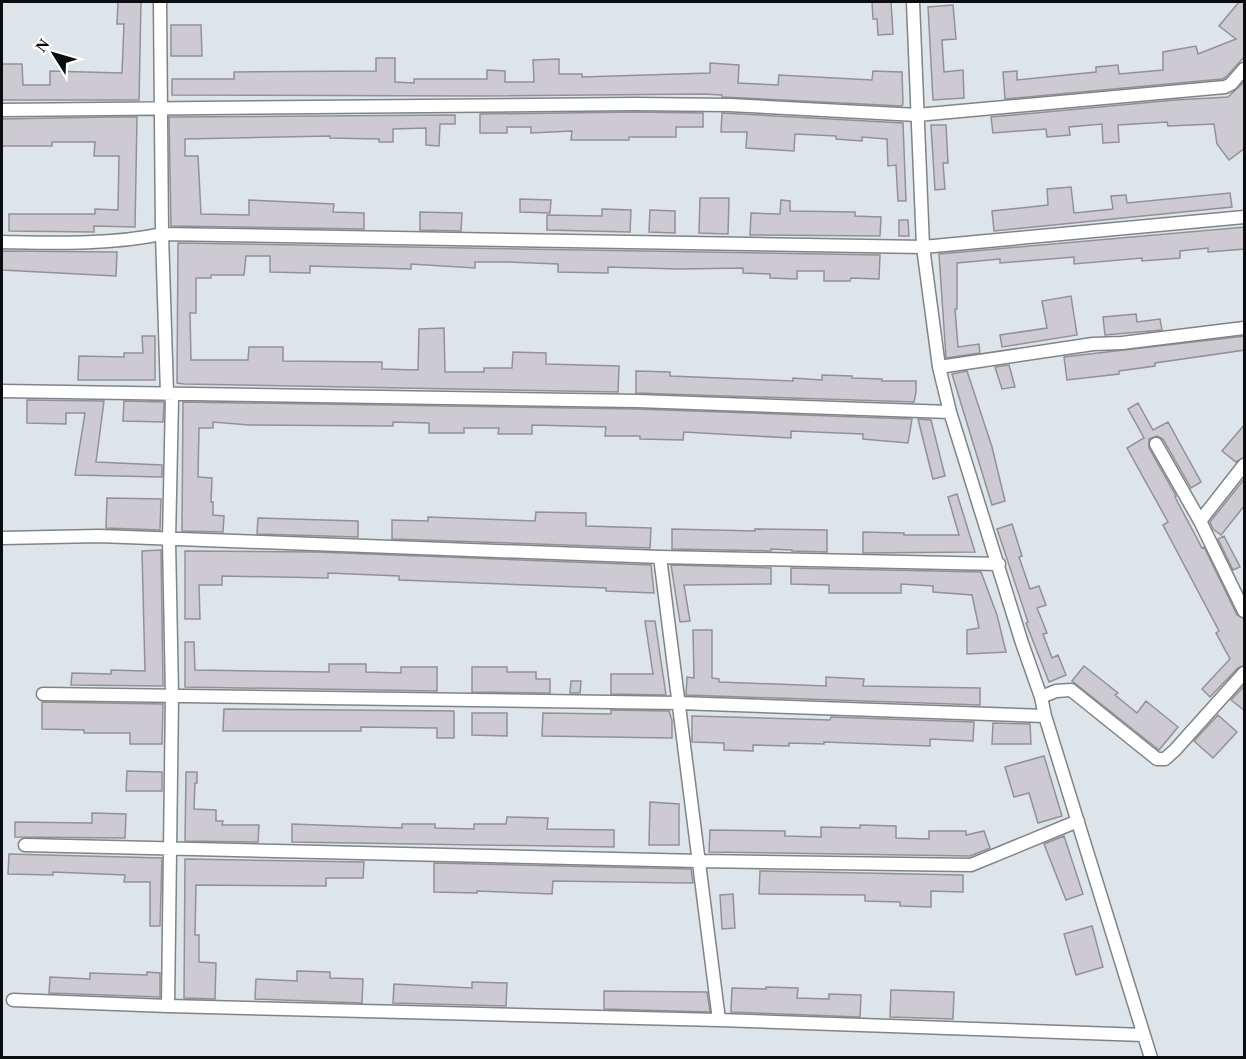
<svg xmlns="http://www.w3.org/2000/svg" width="1246" height="1059" viewBox="0 0 1246 1059" font-family="'Times New Roman',serif">
<style>
.building{fill:#cdcad2;stroke:#939097;stroke-width:1.5}
.lines{fill:none;stroke-linecap:round;stroke-linejoin:round}
.street-casing{stroke:#7e8489;stroke-width:15}
.street{stroke:#fff;stroke-width:12}
</style>
<rect width="100%" height="100%" fill="#dde4ea"/>
<path class="building" d="M118,2H141L139,100H2V64H22L23,85H50V71L122,73L124,24H117Z
M872,2H891L893,34L878,35L877,19H873Z
M1239,2H1245V56L1226,77L1222,79L1005,99L1003,72L1017,71V80L1096,72V67L1118,65L1119,74L1163,70V52L1196,46L1198,54L1236,39L1219,26Z
M953,5L956,39L942,40L944,72L963,70L964,98L933,100L928,7Z
M171,25H201L202,56H171Z
M376,58H395V82L414,83V79H487V70L505,71V82H534L533,60L559,59V74H582V77L710,73V63L739,65L738,83L778,85L779,75L872,80L873,71L902,72L903,104L902,106L722,97V95L704,94L480,96L172,95V79H234V72L376,71Z
M1245,81V148L1229,160L1217,144L1214,124L1168,126L1167,122L1118,125L1119,142L1103,143L1102,124L1069,127L1070,135L1047,137L1046,129L993,133L991,117L1175,100L1228,97Z
M634,112L703,113V127H676V137H629V140H571L572,131L531,133V127H507V133H480V114Z
M722,113L903,123L906,201H898L896,165L888,166L887,139L862,137V141L836,139V136L795,134L794,151L746,148L747,132H721Z
M455,115V124H440L439,146L426,145V128L393,129V142H379V139L330,138V136L185,139V156H198L201,214L249,215V200L334,204L333,212L364,213V229L171,226L169,117Z
M110,117H137L135,227L94,226V232L9,231V214H95V209L118,210L119,156H94L95,142H52V146H2V119Z
M931,125H946L948,163H943L945,189L935,190Z
M1071,187L1074,213L1113,209L1111,196L1126,195L1127,203L1230,193L1232,207L994,231L992,211L1048,205L1047,189Z
M700,198H729L728,234L699,233Z
M520,199L551,200L550,213L520,212Z
M781,200L790,201V211L855,212V216L881,217L880,236L750,235L751,213L780,214Z
M602,209L631,210L630,232L547,230V215L602,216Z
M650,210L675,211V233L649,232Z
M420,212L462,213L461,231L420,230Z
M899,220H908L909,236H899Z
M1245,227V249L1208,252V248L1180,251V258L1142,261V258L1074,264V257L1000,263V259L957,263V309H955L958,347L979,344L980,353L946,358L939,254Z
M178,243L880,255L879,279L851,278L850,281H824V271H797V279L770,278V274L743,273V268L679,269L608,267V273L558,272V264L508,262H475V268L411,264V269L310,266V273L270,272V256H246L244,275H211V278H196V313H190L191,360H248L249,347H283V361L382,362V369L418,370L419,329L444,328L445,372H484V368H512L513,352L546,353V364L619,366L618,392L184,384L177,383Z
M2,251L117,252L116,276L2,270Z
M1071,296L1077,335L1002,347L1000,335L1047,328L1042,301Z
M1136,314L1137,322L1160,319L1162,330L1105,335L1103,317Z
M142,336H155V380H78L79,356L124,357V353H143Z
M1245,336V350L1155,363V366L1119,371V374L1067,380L1064,357Z
M1009,365L1015,387L1002,389L995,367Z
M636,371L670,372V376L793,381V378L822,380V375L852,376V378L882,379V381H916V392L914,402L636,393Z
M967,371L992,447L1005,501L992,505L952,374Z
M27,400L104,401L96,462L162,465V477L75,475L85,413H66V424L27,423Z
M124,401L164,402L163,422L123,421Z
M183,402L637,409L912,419L908,443L863,439V434L791,431V438L684,432L683,440L640,439V436H605L606,427L571,426L532,425V434H498L499,428H464V433H429V423L393,422V426L249,425L213,422V428H199L198,477L212,478L211,502H213V515L224,516L223,532L182,531Z
M1138,403L1153,430L1168,422L1201,482L1191,488L1163,439L1157,436L1149,439V448L1176,496L1175,497L1202,548L1204,547L1237,615L1245,619V665L1238,668L1210,697L1202,689L1230,659L1216,633L1219,631L1163,525L1168,522L1127,448L1144,438L1128,409Z
M918,419L931,420L945,476L933,479Z
M1245,424V457L1236,462L1222,451Z
M1245,478V505L1221,535L1213,529L1210,522Z
M957,494L975,552L863,553V532L904,533V535H959L948,497Z
M107,498L161,499L160,530L106,528Z
M536,512L586,513V526L651,528L650,548L392,539V520L428,521V517L535,521Z
M258,518L358,521V537L257,534Z
M1012,524L1022,556L1019,557L1030,589L1039,586L1046,605L1037,608L1047,633L1043,634L1052,658L1058,655L1066,675L1049,682L1026,623L1028,622L997,529Z
M672,529L755,531V529L827,530V552L792,551V550L771,549V551L672,549Z
M1224,536L1240,567L1233,570L1218,539Z
M161,550L163,686L71,685L72,673L111,674V670L145,671L142,551Z
M185,551L316,552L651,565L654,593L606,591V588L399,580V576L328,573V578L222,576V585H199L200,619H185Z
M671,565L771,568V584L684,585L690,621L680,622Z
M791,568L981,572L997,615L1006,652L967,654V630L979,628L972,595L933,592V586L901,584V593H829V585L791,584Z
M645,621H655L666,695L611,694V674H653Z
M693,630H712V678L719,679V682L826,686V677L864,679L863,686L980,688V705L686,695L687,677L694,678Z
M185,642H194L195,670L329,672V664H366V672L401,673V667H437V691L185,687Z
M1084,666L1118,693L1115,695L1137,713L1146,701L1178,727L1159,750L1072,681Z
M472,667H507V672H536V679H550V693L472,692Z
M571,681H581L580,693H570Z
M1245,685V711L1231,700Z
M42,702L163,704L162,744H130V733H84V730L42,729Z
M224,709L454,711V738H437V728L361,727V731H223Z
M611,710L669,711L672,720V738L542,736L543,713L611,714Z
M472,713H507V736L472,735Z
M1218,715L1237,732L1213,758L1194,741Z
M692,716L830,720L831,717L974,722L973,741L930,739V746L824,742V744L789,743V746L753,745V751L724,750V743L692,742Z
M993,723L1030,724L1031,744H992Z
M1044,756L1062,816L1038,823L1029,793L1014,797L1005,767Z
M127,771L162,772V791H126Z
M186,772H197V783H195L194,809L216,810V821H223L222,825H259L258,842L185,841Z
M650,802L679,804V845H649Z
M92,813L126,814L125,838L15,837V822L92,823Z
M507,817L548,818L547,829L614,830V847L292,842V824L402,828V824H435V828L474,829V824H506Z
M860,825L896,826V838L929,839V831H966V835L984,831L990,848L970,856L709,852L710,830L785,831V836L821,837V827L860,828Z
M1064,836L1083,894L1066,900L1044,844Z
M9,854L162,858L160,926H150V882H124L125,875L53,872V875L8,874Z
M185,859L364,862L363,878H326V886L196,885L195,935H199V962L216,963L215,999L184,998Z
M434,863L691,869L693,883L553,881L552,894L477,891V893L434,892Z
M760,871L963,875V892L931,891V907L900,906V902L865,901V895L759,894Z
M733,894L735,928L722,929L720,895Z
M1092,926L1103,967L1076,975L1064,934Z
M297,971L330,972V978L363,979L362,1003L255,999L256,979L297,981Z
M147,972L160,973V997L49,993L50,977L90,979V973L147,975Z
M472,982L507,983L506,1006L393,1003L394,984L472,988Z
M766,987L798,988L797,998L829,999V994L861,995L860,1017L731,1012L732,988L766,989Z
M891,990L954,992L953,1019L890,1017Z
M604,991L707,992L710,1012L604,1009Z"/>
<g class="lines">
<g class="street-casing">
<path id="street" d="M913,2L923,247L939,367L950,412L1022,643L1041,697L1045,716L1151,1058
M2,110L634,104L729,105L917,115L1225,87L1231,84L1244,69
M2,242C56,243 109,245 162,234L923,247L1244,217
M939,367L1093,344L1122,343L1244,328
M2,391L637,401L950,412
M1156,444L1200,521L1244,611
M1200,521L1244,465
M2,538L99,536L660,557L999,564
M660,557L719,1020
M43,694L679,703L1045,716
M1041,697L1056,691L1071,690L1157,759H1165L1175,750L1244,673
M25,845L699,861L971,865L1078,821
M13,1000L168,1006L172,696L169,540L172,399L167,393L162,234L160,2
M168,1006L719,1020L1144,1035"/>
</g>
<use href="#street" class="street"/>
</g>
<rect width="1246" height="1059" fill="none" stroke="#0a0c0e" stroke-width="6"/>
<g transform="translate(54 54) rotate(307)" stroke="#ffffff" stroke-width="4.5" paint-order="stroke">
<path d="M0-4.5L10 22L0 15L-10 22Z" fill="#0a0c0e"/>
<text y="-9" font-size="16" font-weight="bold" text-anchor="middle" fill="#0a0c0e">N</text>
</g>
</svg>
